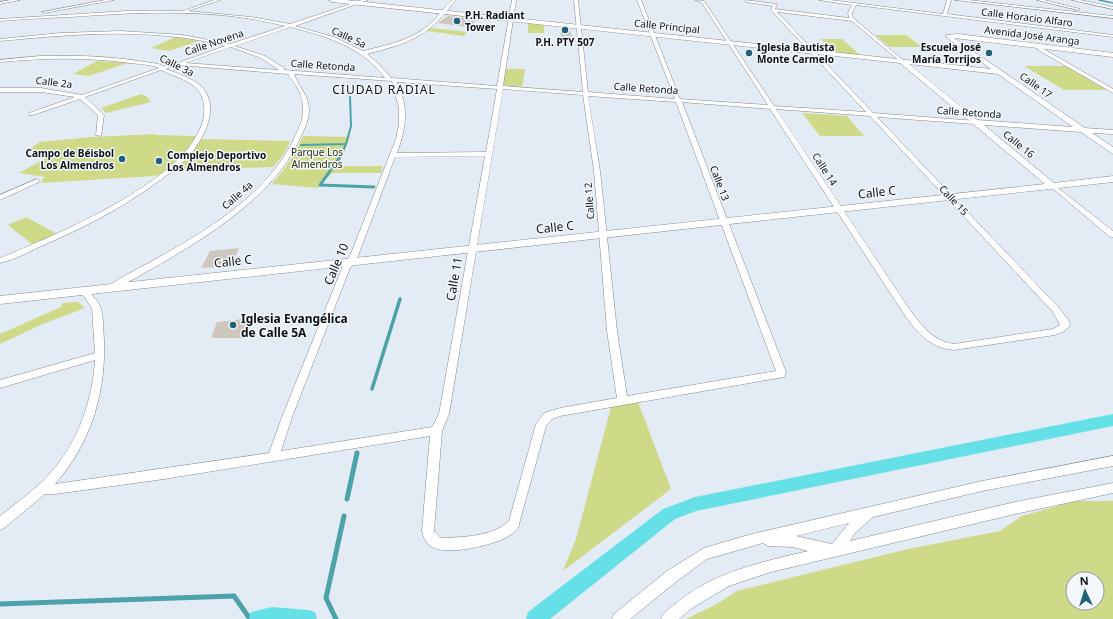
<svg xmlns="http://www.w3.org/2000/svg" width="1113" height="619" viewBox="0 0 1113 619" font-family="'Noto Sans',sans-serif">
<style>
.green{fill:#ceda87;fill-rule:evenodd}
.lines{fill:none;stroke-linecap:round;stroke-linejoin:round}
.stream-far4{stroke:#4ba2a8;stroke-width:1.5}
.stream-far3{stroke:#4ba2a8;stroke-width:2}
.stream-far2{stroke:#4ba2a8;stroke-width:3}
.stream-far1{stroke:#4ba2a8;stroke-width:3.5}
.stream{stroke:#4ba2a8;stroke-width:5}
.canal{fill:#65e0e7;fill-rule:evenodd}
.building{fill:#cec7be}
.street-casing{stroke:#818991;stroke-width:1}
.secondary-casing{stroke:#818991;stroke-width:1}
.street{fill:#fff;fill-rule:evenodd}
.secondary{fill:#fff;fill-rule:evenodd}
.poi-dot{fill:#216076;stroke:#f3f8fd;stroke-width:1.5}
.labels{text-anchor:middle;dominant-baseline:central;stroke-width:3;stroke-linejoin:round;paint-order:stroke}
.far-poi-label{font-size:10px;font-weight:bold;fill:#0e1114;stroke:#f3f8fd;text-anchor:start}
.far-street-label{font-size:10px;fill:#0e1114;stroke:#f3f8fd}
.far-park-label{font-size:10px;fill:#292d08;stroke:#f3f8fd}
.far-quarter-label{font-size:12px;letter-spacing:1px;fill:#0e1114;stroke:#f3f8fd}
.street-label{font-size:12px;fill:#0e1114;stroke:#f3f8fd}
.poi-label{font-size:12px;font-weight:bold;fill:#0e1114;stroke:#f3f8fd;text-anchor:start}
</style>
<rect width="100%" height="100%" fill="#e3ebf4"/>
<path class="green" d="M528,22L544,25V33H528Z
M431,28L467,32L464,36L427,31Z
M875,35H906L922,47H890Z
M176,37L199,41L169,51L151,48Z
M821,39H842L860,55L835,53Z
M97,61L128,63L89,76L73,74Z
M1024,66H1066L1110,90H1064Z
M506,69H525L522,87L503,85Z
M141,94L146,96L151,102L106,113L101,108Z
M802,113L847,116L864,136H820Z
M156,134V135L194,136L201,139L290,141L284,154L273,167L174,170L154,176L40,183L45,177L19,173L53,154L28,150L40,142L92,137Z
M303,136L350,137L338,166H383L381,173H332L318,188L272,184C285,169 295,155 303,136Z
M26,217L57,234L33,245L8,225Z
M78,302L85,308L45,323L0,344V334L61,307L63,303Z
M638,402L671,489L563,571L576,539L611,407Z
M1075,501H1113V619H686L717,604L737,591L908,549L1000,531L1022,516ZM1073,579H1097V603H1073Z"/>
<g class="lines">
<path class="stream-far4" d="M1099,0L1113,3"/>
<path class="stream-far3" d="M346,144L351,126L350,97
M301,145L346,144L340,158"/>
<path class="stream-far2" d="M340,157L320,185L374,187"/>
<path class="stream-far1" d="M372,389L400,299"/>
<path class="stream" d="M347,499L357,453
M0,604L234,596L250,619
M336,619L326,598L344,516"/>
<path class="canal" d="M1113,414V426L696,511L675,519L550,619H526L528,612L663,509L695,497Z
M272,607L308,610L315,612L317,619H249L251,612Z"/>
</g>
<path class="building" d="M448,16L477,19H479L468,27L438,23Z
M560,28L570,29L572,38H561Z
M239,248L231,266L201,268L210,251Z
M252,318L250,328L245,338H211L217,322Z"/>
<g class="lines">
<g class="street-casing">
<path id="street" d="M11,0H20L0,4V2Z
M105,0H114L44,13L42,12Z
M214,0H220L188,11L251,17L290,24L362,0H368L295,26L334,37L363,51C387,45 413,40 431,23C439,16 444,7 452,0H456C448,9 440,20 430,28C412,43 389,48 367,54L380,65L391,78L497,86L512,0H516L503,86L583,92L574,0H578L588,92L675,99L637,0H641L680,99L768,105L702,3L695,0L704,1L774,106L866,112L772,11L771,9L773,6L746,2L745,0L777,4L775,9L849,18L848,13L852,5L819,0H830L943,14L947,0H951L947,14L1113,35V37L856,5L852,13L853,18L904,61V63H902L852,21L777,12L873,113L977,121L978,122L975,124L877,117L1059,308L1069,321L1070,325L1065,331L1055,335L954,350C928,347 919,334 904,314L770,109L682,102L786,372L784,377L560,416L552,419L546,426L518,528C514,533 509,536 503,539C488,546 443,557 429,545C425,541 423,536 422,531L430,436L164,479L55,494H45L4,528L0,530V516C14,505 29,494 43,481C75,449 92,406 95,360L0,388V380L95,353L92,308L80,291L81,289H87C91,294 97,300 100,306C104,316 103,329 104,340C106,392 91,444 55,484L269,453L282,417L342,268L350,256L396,139L399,124V108L392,81L294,74C298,86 309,95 309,110C309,119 305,128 301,136C272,206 179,253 116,289H110L109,287C115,279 150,263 161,256C213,227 272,190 296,134C300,126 304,117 303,108C303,95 296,84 288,75L289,74L177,65L175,64L225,46C152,27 75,34 0,41V39L60,33L121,31L183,35L230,44L285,26C216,8 141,12 70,17C47,18 23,19 0,21V19L126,11H183ZM290,27C326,36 363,47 385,78L284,70V68L265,56L235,46ZM231,47L261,58L279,70L185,63ZM397,82L497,89L486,152L397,153C403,137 407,121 404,103C403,96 399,90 397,82ZM503,89L583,95L594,171L607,331L617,398L560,408L544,413L536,424L509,521C492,537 463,537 441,538L434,531L442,431L449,414ZM588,96L676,102L776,371L627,396L617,331L600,171ZM776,109L870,116L1053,312L1060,325L1053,329L954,344C933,341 922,326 910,310ZM485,156L439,414L432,427L281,451L292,417L350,268L358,256L395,157Z
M955,0H968L1113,16V18Z
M1037,0H1044L1080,9L1078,10Z
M1072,0H1080L1113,7V9Z
M1034,44H1038L1042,48L1113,89V93L1038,50Z
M40,56C75,55 110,56 145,62C151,63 158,63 163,66H168V68L166,69C179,74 197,79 205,91C219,112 202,142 187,158C177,169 164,177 152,186C117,211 79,230 39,247C27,253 13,260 0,263V258C53,236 194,179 204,116C205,108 204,97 198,90C189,80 173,76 161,70L85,97L104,115L101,136L96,135L98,115L80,99L33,115H29V113L75,97L41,92H0V88H41L82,95L159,68C150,64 138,64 129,63C86,57 43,58 0,62V60Z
M37,179L40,181L39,182L0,200V195Z
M1053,184L1113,231V237H1110L1051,187L1050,186Z
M1113,456V466L982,491L873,517L855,533L850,541L1015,502L1113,483V493L1015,514L771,572L729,586L692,608L679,619H661C664,612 670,608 675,604C713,572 762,562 808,551L793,547L768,546L763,543L707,559L677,581L630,619H612L614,614L667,571L704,548L752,534L982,481ZM849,523L832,544L796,536Z"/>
</g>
<g class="secondary-casing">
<path id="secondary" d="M329,0H346L991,69L946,37V35L958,34L1113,53V57L954,38L1085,128L1113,130V134L1092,133L1113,147V154L1081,132L984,125L1054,183L1113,176V182L0,304V296L1045,184L900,63L332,2ZM909,64L998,74L1073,127L977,120Z"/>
</g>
<use href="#street" class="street"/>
<use href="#secondary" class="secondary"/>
</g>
<g class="poi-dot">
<circle cx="457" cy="21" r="4"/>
<circle cx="565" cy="30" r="4"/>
<circle cx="749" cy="53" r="4"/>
<circle cx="989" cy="53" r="4"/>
<circle cx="122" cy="159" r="4"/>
<circle cx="159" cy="161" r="4"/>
<circle cx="233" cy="325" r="4"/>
</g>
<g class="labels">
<g class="far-poi-label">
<text x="465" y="15">P.H. Radiant<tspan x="465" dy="12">Tower</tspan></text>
<text x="565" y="42" text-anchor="middle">P.H. PTY 507</text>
<text x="757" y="47">Iglesia Bautista<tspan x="757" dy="12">Monte Carmelo</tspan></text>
<text x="981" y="47" text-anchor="end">Escuela José<tspan x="981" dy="12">María Torrijos</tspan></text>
<text x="114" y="153" text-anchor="end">Campo de Béisbol<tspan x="114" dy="12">Los Almendros</tspan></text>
<text x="167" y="155">Complejo Deportivo<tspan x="167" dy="12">Los Almendros</tspan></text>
</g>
<g class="far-street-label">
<text transform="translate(1027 17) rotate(7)">Calle Horacio Alfaro</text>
<text transform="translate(667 26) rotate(6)">Calle Principal</text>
<text transform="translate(1032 35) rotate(7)">Avenida José Aranga</text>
<text transform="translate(349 37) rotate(25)">Calle 5a</text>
<text transform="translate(214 42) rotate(-19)">Calle Novena</text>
<text transform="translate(177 65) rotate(26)">Calle 3a</text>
<text transform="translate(323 65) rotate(4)">Calle Retonda</text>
<text transform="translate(54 82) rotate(7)">Calle 2a</text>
<text transform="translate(1036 85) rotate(35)">Calle 17</text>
<text transform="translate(646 88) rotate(4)">Calle Retonda</text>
<text transform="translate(969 112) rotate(4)">Calle Retonda</text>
<text transform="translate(1019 144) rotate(39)">Calle 16</text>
<text transform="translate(825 169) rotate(57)">Calle 14</text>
<text transform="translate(720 183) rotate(69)">Calle 13</text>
<text transform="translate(237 195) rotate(-41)">Calle 4a</text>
<text transform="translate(954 200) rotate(47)">Calle 15</text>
<text transform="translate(589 201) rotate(-94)">Calle 12</text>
</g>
<g class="far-park-label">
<text x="317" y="152">Parque Los<tspan x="317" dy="12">Almendros</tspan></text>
</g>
<g class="far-quarter-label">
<text x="384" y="89">CIUDAD RADIAL</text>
</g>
<g class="street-label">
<text transform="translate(877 192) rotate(-6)">Calle C</text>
<text transform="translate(555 227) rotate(-6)">Calle C</text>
<text transform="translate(233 261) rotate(-6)">Calle C</text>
<text transform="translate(336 264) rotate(-67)">Calle 10</text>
<text transform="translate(454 279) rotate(-80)">Calle 11</text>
</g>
<g class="poi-label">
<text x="241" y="318">Iglesia Evangélica<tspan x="241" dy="14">de Calle 5A</tspan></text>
</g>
</g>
<g transform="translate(1085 591) rotate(356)"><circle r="19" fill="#f3f8fd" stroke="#979ca0"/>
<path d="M0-3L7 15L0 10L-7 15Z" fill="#216076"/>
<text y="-6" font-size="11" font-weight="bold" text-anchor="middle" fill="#0e1114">N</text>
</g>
</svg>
